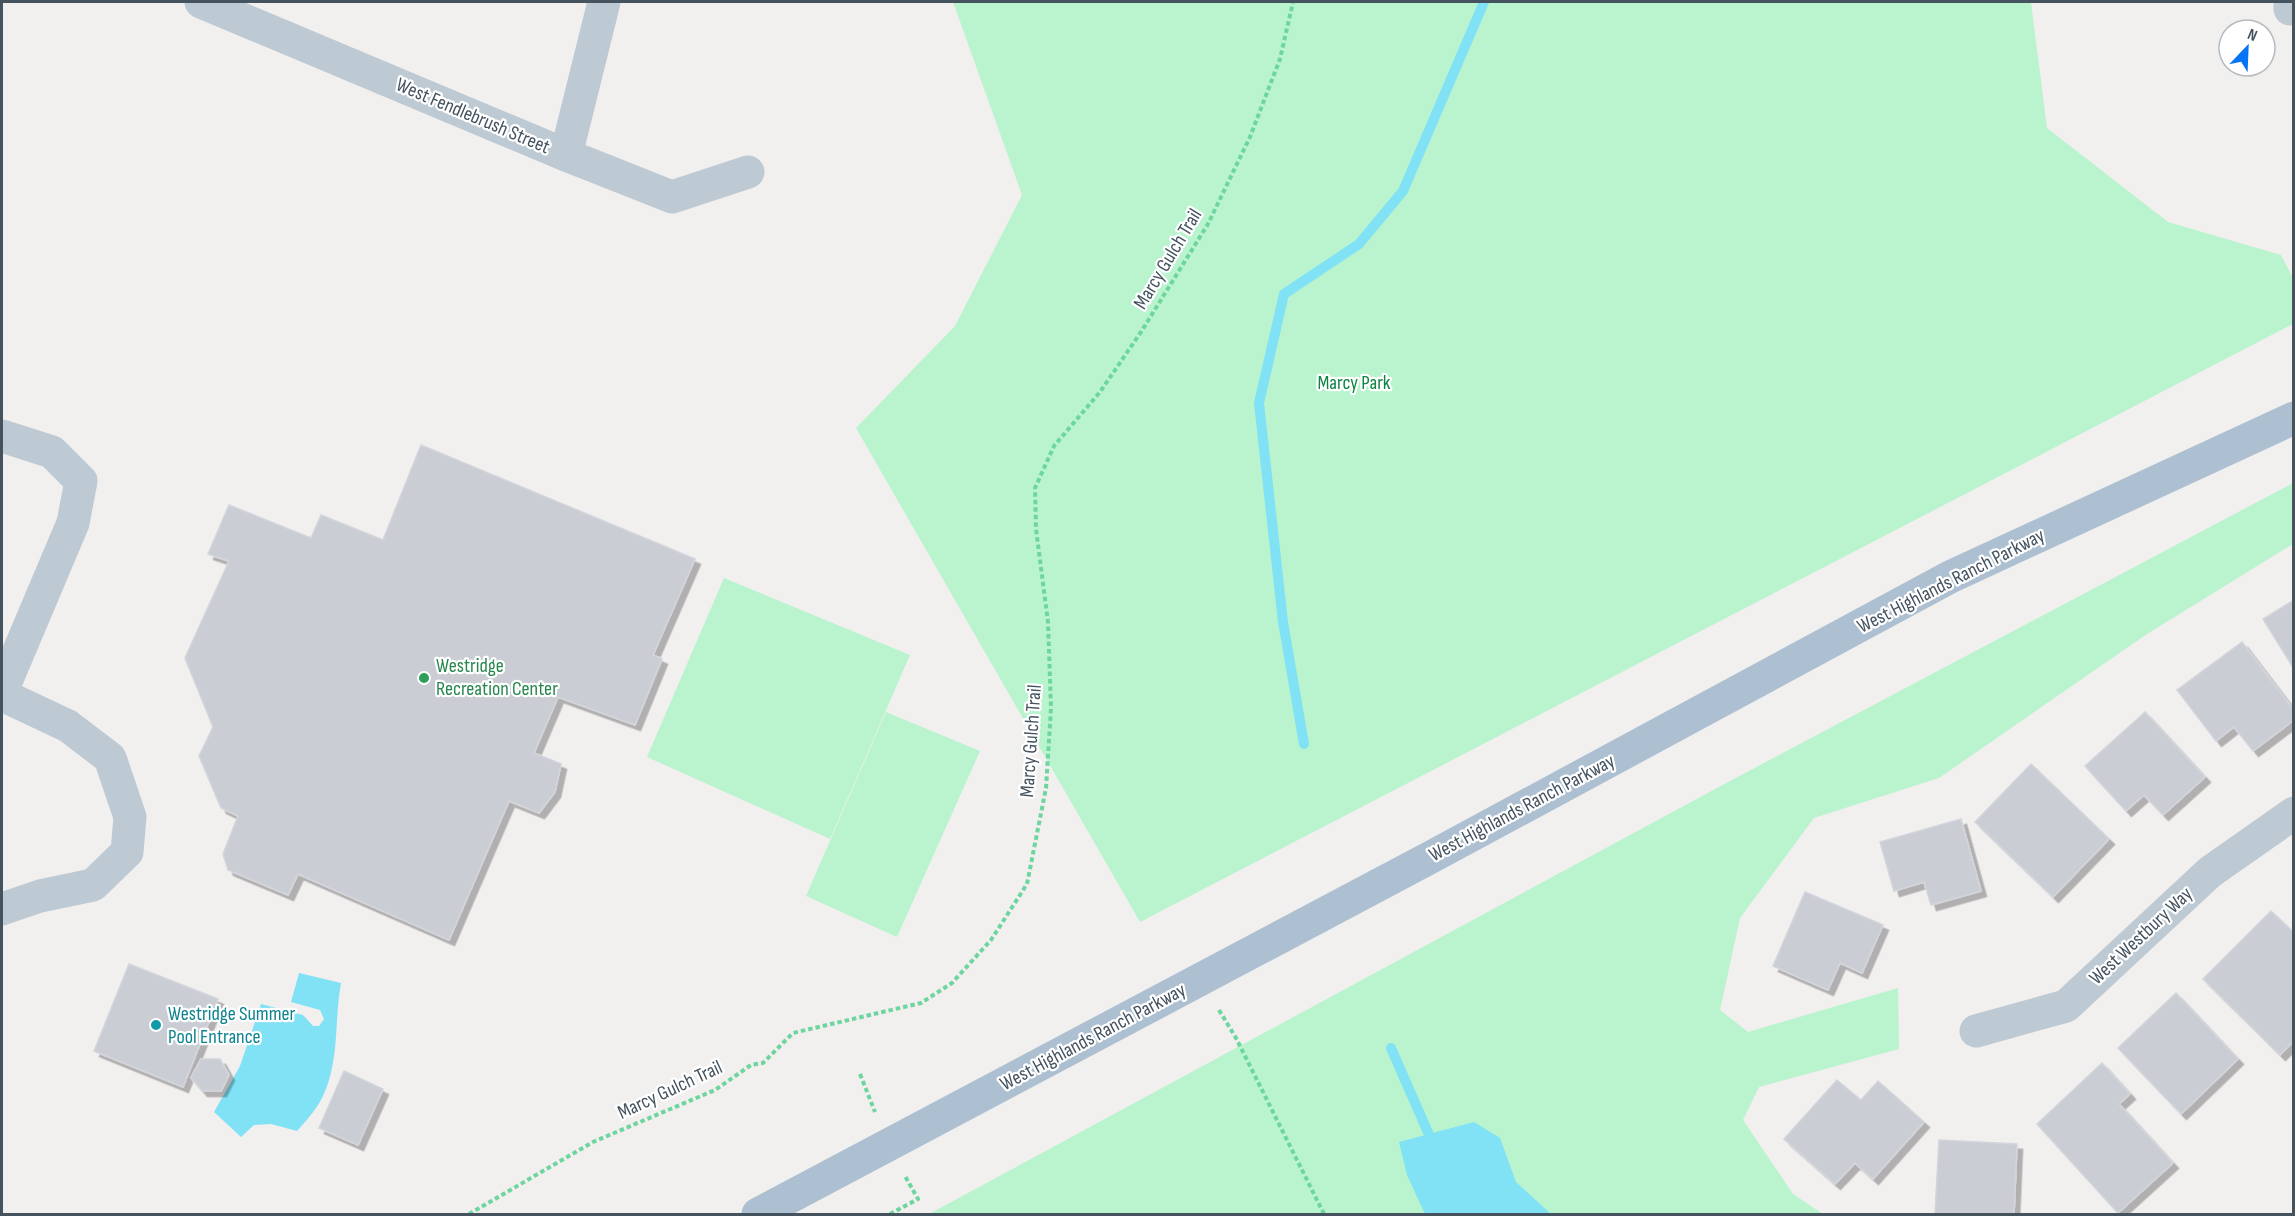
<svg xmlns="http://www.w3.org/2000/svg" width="2295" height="1216" viewBox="0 0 2295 1216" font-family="'Sofia Sans Condensed',sans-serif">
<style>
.green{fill:#b9f4ce}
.water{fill:#81e1f5}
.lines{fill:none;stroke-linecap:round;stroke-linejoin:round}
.stream{stroke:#81e1f5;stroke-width:10}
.building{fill:#caced4;stroke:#d2d5db;stroke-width:1.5;filter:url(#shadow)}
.path{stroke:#6dd69f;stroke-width:4;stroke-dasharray:4.5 3;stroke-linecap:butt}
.minor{stroke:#becad3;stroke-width:33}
.major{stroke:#acc0d1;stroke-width:33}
.leisure-dot{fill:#2e9e5b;stroke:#fff;stroke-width:2}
.culture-dot{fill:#0f9aa8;stroke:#fff;stroke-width:2}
.labels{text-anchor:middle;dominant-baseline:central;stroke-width:4.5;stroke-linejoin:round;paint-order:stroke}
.street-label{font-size:20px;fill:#45535f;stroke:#fff}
.park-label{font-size:20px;fill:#0d8344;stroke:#fff}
.leisure-label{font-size:20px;fill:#27864d;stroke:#fff;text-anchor:start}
.culture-label{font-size:20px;fill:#0d838f;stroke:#fff;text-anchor:start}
</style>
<defs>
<filter id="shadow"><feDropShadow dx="5.5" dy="5.5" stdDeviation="0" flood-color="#0004"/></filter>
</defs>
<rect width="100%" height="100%" fill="#f2efef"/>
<path class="green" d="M953,2H2031L2047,128L2168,222L2281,255L2293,278V324L1140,922L856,428L955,326L1022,195Z
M2293,483V544L2147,634L1939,778L1814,818L1740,918L1720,1010L1748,1032L1898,988L1899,1049L1759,1087L1743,1120L1793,1194L1823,1214H929L1730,781Z
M724,578L910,655L830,839L647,757Z
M886,712L980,751L897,937L806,896Z"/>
<path class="water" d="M299,973L341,983C334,1021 340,1062 322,1098C316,1110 306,1121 297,1131L271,1124L254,1125L241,1137L214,1112L240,1066L261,1004L303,1015L313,1026H319L324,1019L320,1010L291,1002Z
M1474,1122L1500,1138L1516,1182L1551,1214H1425L1407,1175L1399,1142Z"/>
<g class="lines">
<path class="stream" d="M1304,744L1283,622L1259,403L1284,294L1359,244L1403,191L1484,2
M1391,1048L1434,1146"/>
</g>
<path class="building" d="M421,445L695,559L653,655L662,659L635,725L558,697L534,753L561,764L555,792L539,813L509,801L449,940L298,874L288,895L228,870L223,854L238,816L221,808L199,756L213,727L185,658L229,561L208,554L229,505L311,538L321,515L383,540Z
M2294,600V669L2263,619Z
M2242,642L2294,710V720L2253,751L2234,727L2216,741L2177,690Z
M2145,712L2205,777L2163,815L2144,795L2126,811L2085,766Z
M2031,764L2109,839L2053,897L1975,822Z
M1961,819L1981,891L1931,905L1924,882L1894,891L1880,842Z
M1805,892L1883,925L1862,973L1840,963L1828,990L1773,966Z
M2271,911L2294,933V1041L2280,1055L2203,979Z
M129,964L218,999L183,1087L94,1051Z
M2176,993L2238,1059L2181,1114L2118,1048Z
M201,1059H220L229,1075L221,1091H202L191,1078Z
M2102,1063L2130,1094L2119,1104L2173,1163L2118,1213L2037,1124Z
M344,1071L383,1089L358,1145L319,1128Z
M1837,1080L1861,1100L1878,1081L1924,1122L1873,1179L1855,1163L1835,1184L1784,1139Z
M1939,1140L2017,1144L2014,1214H1935Z"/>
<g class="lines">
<path class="path" d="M1219,1010L1236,1038L1324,1214
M860,1074L875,1112
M469,1214L593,1142L715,1090L751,1065L763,1063L793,1033L921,1003L952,983L991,940L1027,884L1046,788L1051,708L1048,622L1036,529L1035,488L1054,446L1100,392L1141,332L1208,224L1250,137L1280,59L1293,2
M890,1214L918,1199L905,1176"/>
<path class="minor" d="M201,2L566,155L672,197L748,172
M2290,9V2
M566,155L604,2
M2,436L52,452L81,481L73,523L2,691
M2,695L68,726L110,758L130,817L127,852L93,885L40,896L2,909
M1976,1031L2066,1006L2210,872L2294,813"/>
<path class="major" d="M758,1214L1433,856L1950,577L2294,418"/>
</g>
<circle class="leisure-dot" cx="424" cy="678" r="6"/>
<circle class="culture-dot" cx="156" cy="1025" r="6"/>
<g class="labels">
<g class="street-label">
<text transform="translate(473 116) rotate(23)">West Fendlebrush Street</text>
<text transform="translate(1168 259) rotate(-59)">Marcy Gulch Trail</text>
<text transform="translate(1951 581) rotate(-27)">West Highlands Ranch Parkway</text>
<text transform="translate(1031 741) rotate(-86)">Marcy Gulch Trail</text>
<text transform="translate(1522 808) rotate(-28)">West Highlands Ranch Parkway</text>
<text transform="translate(2141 936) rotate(-43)">West Westbury Way</text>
<text transform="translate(1093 1037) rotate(-28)">West Highlands Ranch Parkway</text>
<text transform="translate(670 1090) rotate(-25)">Marcy Gulch Trail</text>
</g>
<g class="park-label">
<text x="1354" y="383">Marcy Park</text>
</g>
<g class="leisure-label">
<text x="436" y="666">Westridge<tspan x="436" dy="23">Recreation Center</tspan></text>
</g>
<g class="culture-label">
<text x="168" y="1014">Westridge Summer<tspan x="168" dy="23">Pool Entrance</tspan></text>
</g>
</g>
<rect width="2295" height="1216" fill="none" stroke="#45535f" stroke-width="6"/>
<g transform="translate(2247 48) rotate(23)"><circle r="28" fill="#ffffff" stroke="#b5babf" stroke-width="1.5"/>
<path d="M0-4.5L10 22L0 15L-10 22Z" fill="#0675f5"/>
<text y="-9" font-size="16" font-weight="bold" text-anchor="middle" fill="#45535f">N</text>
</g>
</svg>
